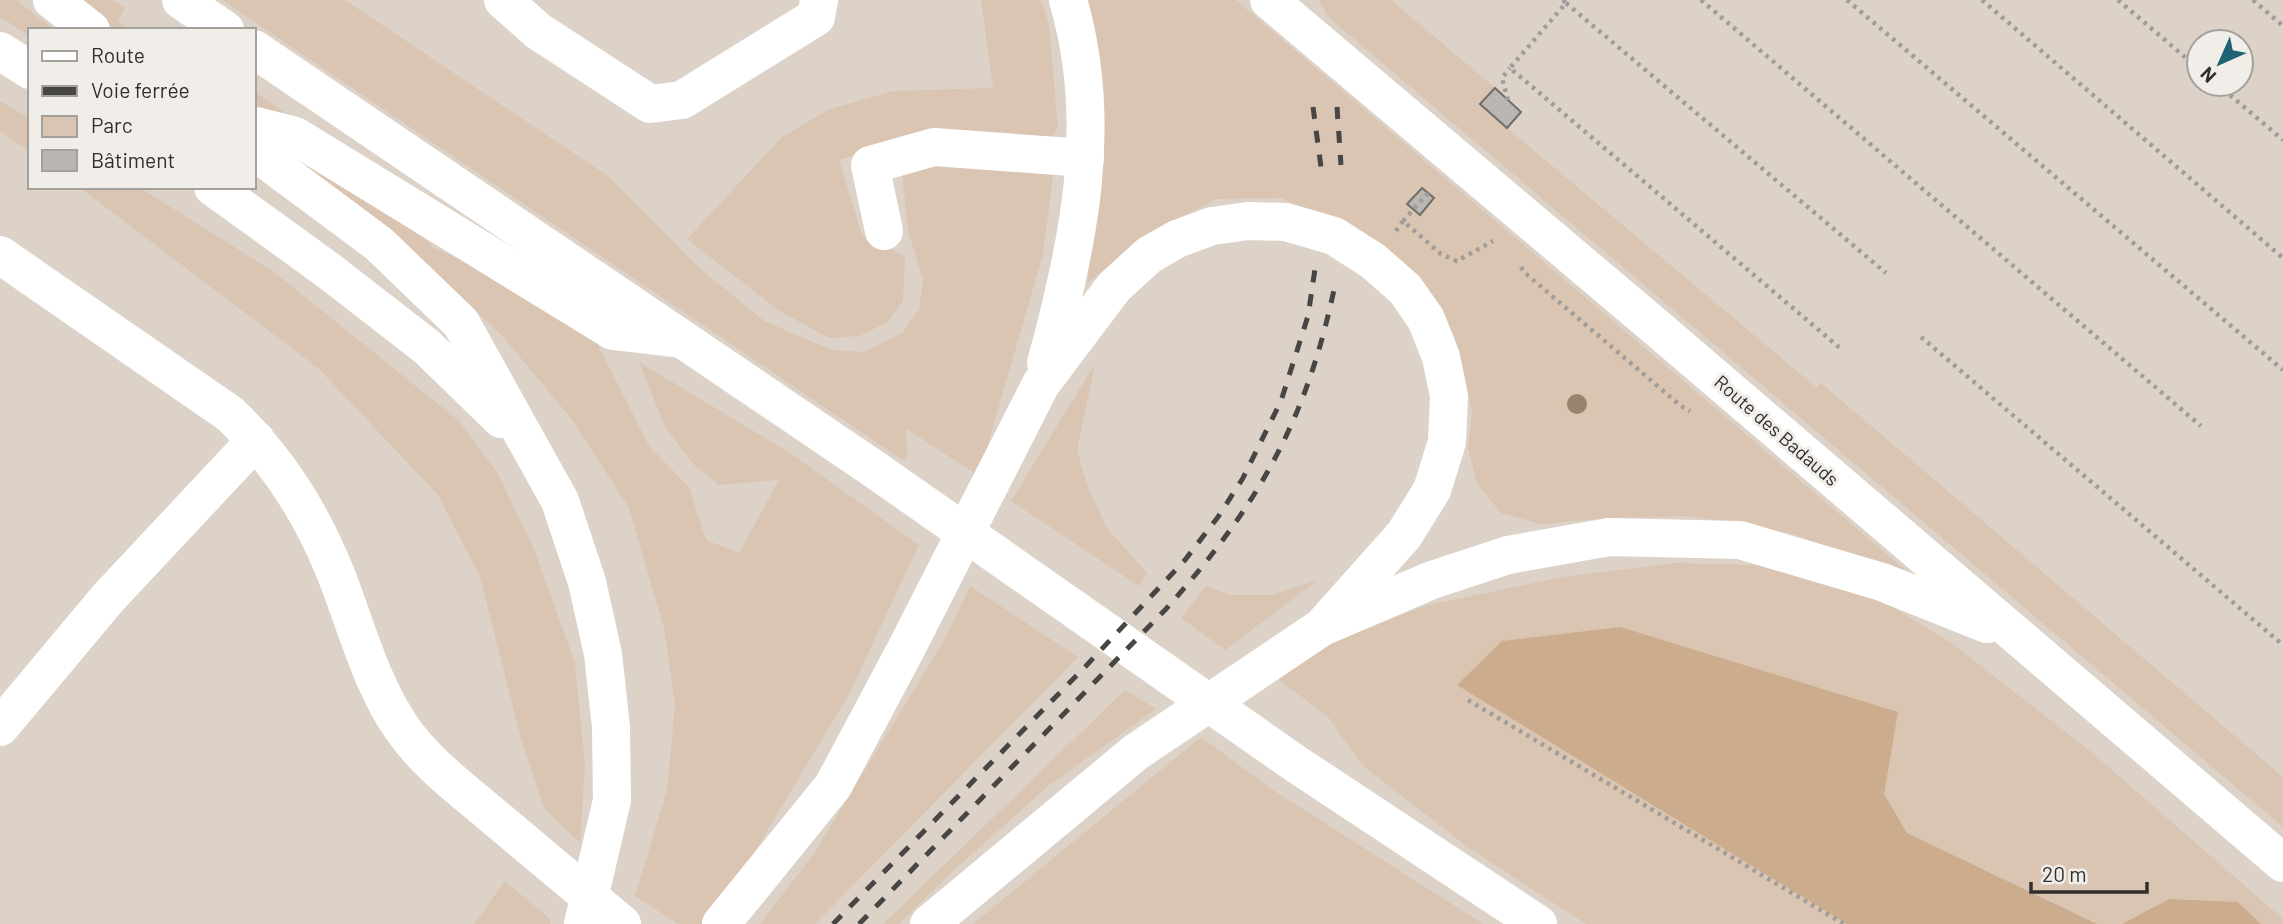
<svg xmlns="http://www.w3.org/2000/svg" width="2283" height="924" viewBox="0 0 2283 924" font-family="Barlow,sans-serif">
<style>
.built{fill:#dcd2c8;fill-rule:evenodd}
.green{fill:#dac5b2}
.forest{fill:#cbac8d}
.building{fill:#bab6b1;stroke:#716d69;stroke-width:2}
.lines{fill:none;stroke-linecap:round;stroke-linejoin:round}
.path{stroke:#a09c99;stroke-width:4.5;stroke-dasharray:3.5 5;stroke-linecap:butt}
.minor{stroke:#fff;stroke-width:38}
.major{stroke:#fff;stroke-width:38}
.rail{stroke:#484644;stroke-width:5;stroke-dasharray:12 12;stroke-linecap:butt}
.tree{fill:#98836c}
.labels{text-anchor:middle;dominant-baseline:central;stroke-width:6;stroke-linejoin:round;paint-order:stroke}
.street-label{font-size:19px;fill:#312f2d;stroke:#f1ede8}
</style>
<rect width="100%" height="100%" fill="#e4dfdb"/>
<path class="built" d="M0,0H2283V924H0ZM30,30H254V187H30ZM2199,42H2241V84H2199Z"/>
<path class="green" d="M0,0H16L55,30H30V36L0,17Z
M67,0H113L125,8L118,21L130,30H106Z
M222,0H345L608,176L699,268L766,322L832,350L863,352L902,333L919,310L923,280L908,231L901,163L1034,166L1053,176L1043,254L979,476L905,428L908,451L904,461Z
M981,0H1041L1049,24L1058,128L1049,140L910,139L839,160L862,235L905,256L903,301L887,322L860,336L829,338L778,310L687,239L782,137L830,109L893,91L993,88Z
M1081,0H1236L1917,580L1790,533L1691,516L1612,518L1541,524L1501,513L1477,484L1468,448L1472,411L1454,335L1427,292L1360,235L1281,198L1217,199L1145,235L1087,284L1104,100Z
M1319,0H1391L1495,88L1480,104L1507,128L1816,387L1821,383L2283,777V827L1328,17Z
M254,91L284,112V117L254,112Z
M0,101L30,119V152L0,131Z
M259,145L306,159L426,240L433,248L500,275L597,343L649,446L689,487L706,540L739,553L779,480L719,485L696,467L666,429L639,362L787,451L919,545L849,694L742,873L705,924H678L635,896L667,790L675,705L664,628L629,508L573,421L504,338L430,266Z
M79,187H139L274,272L458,420L498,474L534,549L575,663L585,765L580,843L544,808L521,739L480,577L438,495L319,369Z
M1095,364L1077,450L1088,488L1107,528L1147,573L1139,586L1011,501Z
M1674,563L1761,565L1879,599L1950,642L2089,750L2283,919V924H2261L2238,902L2169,899L2122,924H2097L1907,833L1884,794L1619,627L1870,924H1586L1469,848L1362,765L1328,717L1277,678L1338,640L1425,606L1561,577Z
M1319,579L1225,650L1181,618L1206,586L1231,595H1272Z
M970,586L1078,657L815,924H760L813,855L946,637Z
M1125,690L1156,709L1048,786L951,873L899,924H883Z
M1201,737L1270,788L1483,924H973Z
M505,881L551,920L550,924H474Z"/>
<path class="forest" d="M1620,627L1898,712L1884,794L1907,833L2097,924H1847L1457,685L1502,641Z
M2169,899L2238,902L2261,924H2122Z"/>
<path class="building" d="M1495,88L1521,112L1507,128L1480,104Z
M1422,188L1434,198L1420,215L1407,204Z"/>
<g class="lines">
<path class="path" d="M1563,0L1566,3L1510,68L1841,349
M1701,0L2201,426
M1847,0L2283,370
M1982,0L2283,258
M2118,0L2199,69
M2253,0L2283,26
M1566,3L1886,273
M2217,84L2283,140
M1508,100L1502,78L1510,68
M1403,221L1428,193
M1396,231L1403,221L1441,254L1457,261L1493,241
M1521,267L1525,273L1681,406L1690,411
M1921,337L2283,645
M1468,700L1844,924"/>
<path class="minor" d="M503,0L538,31L650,104L682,100L816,17L819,0
M254,127L256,126L295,136L613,331L681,339
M884,231L870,165L934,147L1085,158
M0,255L230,414C275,457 309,509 333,567C355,620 368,678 401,727C425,762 460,788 492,815C535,851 579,888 622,924
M0,727L108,598L256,440"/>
<path class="major" d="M52,0L91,30
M181,0L225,30
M1269,0L1657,328L2283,863
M254,49L871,467L1296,764L1538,924
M0,51L30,70
M254,151L379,244L461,323L560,501L587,582L603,654L611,727L612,800L583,924
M213,187L329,271L427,347L501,419
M1046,363C1079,243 1104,122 1068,0
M721,924L833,786L905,651L1041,384L1114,287L1149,255L1177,239L1212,226L1248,221L1286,222L1334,236L1373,261L1405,289L1426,319L1441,357L1449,396L1447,442L1432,490L1404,535L1322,627
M929,924L1136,752L1322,627L1432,580L1508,555L1609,537L1740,540L1882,582L1987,624"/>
<path class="rail" d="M1313,107L1321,167
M1337,107L1341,165
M833,924L1084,668L1185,560L1218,517L1243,478L1281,401L1308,316L1315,269
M859,924L1165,610C1259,505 1308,419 1336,280"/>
</g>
<circle class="tree" cx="1577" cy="404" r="10"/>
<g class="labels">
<g class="street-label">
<text transform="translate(1777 430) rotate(41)">Route des Badauds</text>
</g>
</g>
<rect x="28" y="28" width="228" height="161" fill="#f1ede8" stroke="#a4a19d" stroke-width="2"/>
<rect x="42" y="51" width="35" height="10" fill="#ffffff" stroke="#a4a19d" stroke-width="2"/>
<text x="91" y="63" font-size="21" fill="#312f2d">Route</text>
<rect x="42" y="86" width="35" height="10" fill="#484644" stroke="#a4a19d" stroke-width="2"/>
<text x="91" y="98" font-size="21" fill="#312f2d">Voie ferrée</text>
<rect x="42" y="116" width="35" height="21" fill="#dac5b2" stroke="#a4a19d" stroke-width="2"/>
<text x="91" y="133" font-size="21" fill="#312f2d">Parc</text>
<rect x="42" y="150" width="35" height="21" fill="#bab6b1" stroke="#a4a19d" stroke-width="2"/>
<text x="91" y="168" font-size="21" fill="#312f2d">Bâtiment</text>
<g transform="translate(2220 63) rotate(225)"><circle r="33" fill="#f1ede8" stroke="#a4a19d" stroke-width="2"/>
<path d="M0-5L12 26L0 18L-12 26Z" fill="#1d6373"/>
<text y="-10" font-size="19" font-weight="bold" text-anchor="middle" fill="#312f2d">N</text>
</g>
<path d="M2031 882v10h116v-10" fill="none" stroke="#312f2d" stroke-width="3.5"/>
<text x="2042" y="882" font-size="21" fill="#312f2d" stroke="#f1ede8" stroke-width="5" paint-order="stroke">20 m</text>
</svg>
